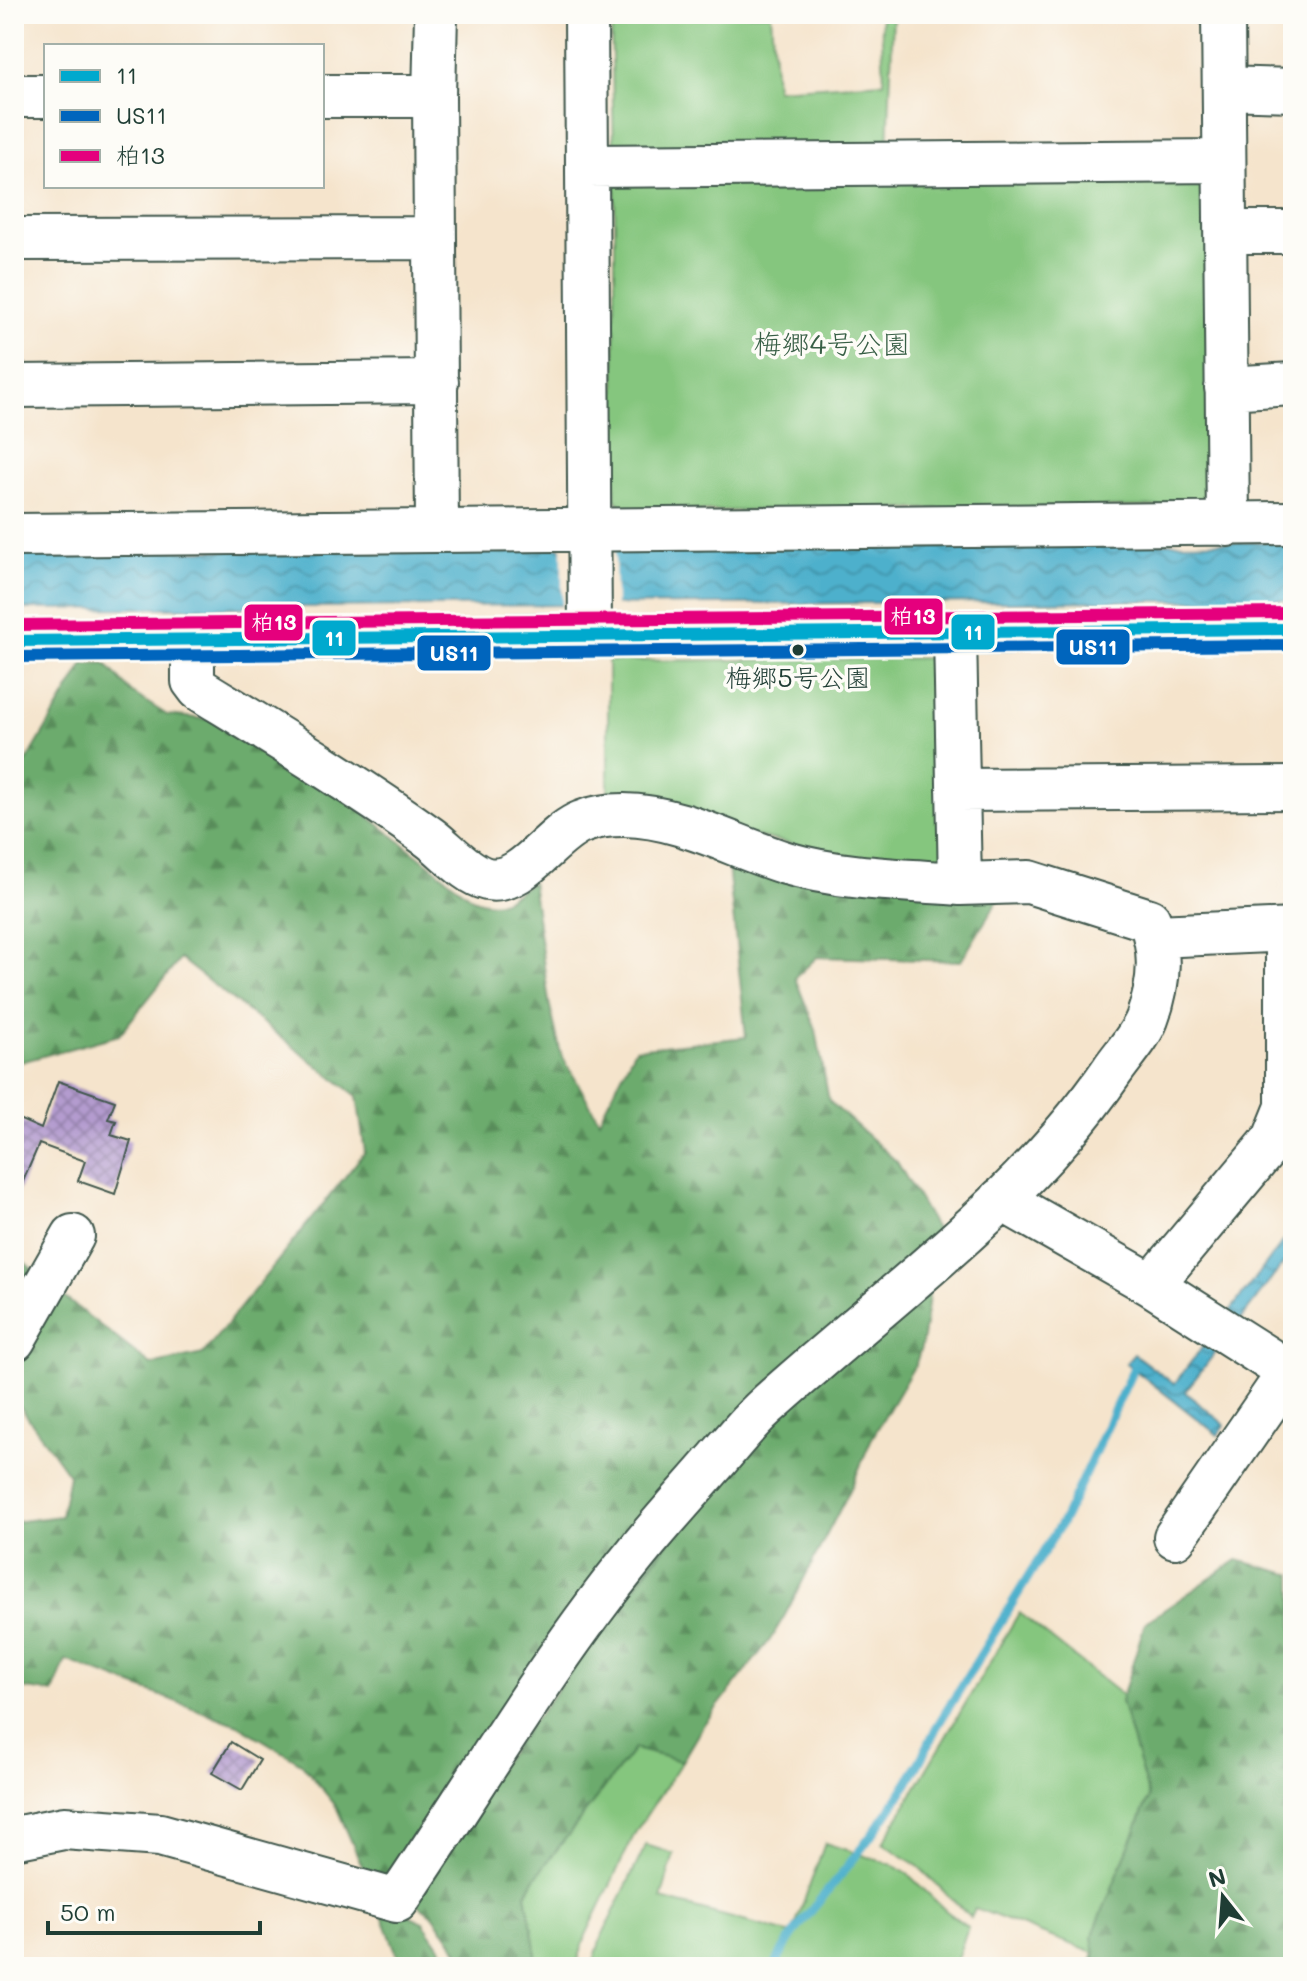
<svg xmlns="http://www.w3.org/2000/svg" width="1307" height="1981" viewBox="0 0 1307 1981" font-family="Mali,'Klee One',sans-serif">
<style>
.green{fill:#85c67e;stroke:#528259;stroke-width:2}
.forest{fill:url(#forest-firs);stroke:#467450;stroke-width:2}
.water{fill:url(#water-waves);stroke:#367680;stroke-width:2}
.pier{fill:#f5e4cc}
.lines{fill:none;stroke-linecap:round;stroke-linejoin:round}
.stream{stroke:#4db0cc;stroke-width:9}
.building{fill:url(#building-cross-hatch)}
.minor-casing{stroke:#3f564b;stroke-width:46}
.minor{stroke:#fff;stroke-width:42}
.bus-1-casing{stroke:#fdfcf7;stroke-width:18}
.bus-2-casing{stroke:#fdfcf7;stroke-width:18}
.bus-3-casing{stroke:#fdfcf7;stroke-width:18}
.bus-1{stroke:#00a9ce;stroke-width:12}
.bus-2{stroke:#0065bd;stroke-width:12}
.bus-3{stroke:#e5007d;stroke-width:12}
.bus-dot{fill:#1f3d34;stroke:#fdfcf7;stroke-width:3}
.labels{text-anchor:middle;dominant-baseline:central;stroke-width:7;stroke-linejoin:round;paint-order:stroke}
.bus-label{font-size:26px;fill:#1f3d34;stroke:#fdfcf7}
.park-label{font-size:28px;fill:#385f46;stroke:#fdfcf7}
.line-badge{stroke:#fdfcf7;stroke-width:3}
.badge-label{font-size:22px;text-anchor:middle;font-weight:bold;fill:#fff}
</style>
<defs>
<pattern id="forest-firs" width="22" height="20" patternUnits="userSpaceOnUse" patternTransform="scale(2)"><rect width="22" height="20" fill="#6cab6d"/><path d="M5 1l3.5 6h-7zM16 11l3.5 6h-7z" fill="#588c5a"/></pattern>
<pattern id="water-waves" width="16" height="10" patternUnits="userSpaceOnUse" patternTransform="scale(2)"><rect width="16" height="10" fill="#4db0cc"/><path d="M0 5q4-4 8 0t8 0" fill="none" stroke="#3f90a6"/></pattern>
<pattern id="building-cross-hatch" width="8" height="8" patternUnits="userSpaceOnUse" patternTransform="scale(2)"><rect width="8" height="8" fill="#b49bcf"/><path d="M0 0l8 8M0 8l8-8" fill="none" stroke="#9280a9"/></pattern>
</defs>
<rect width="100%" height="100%" fill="#fdfcf7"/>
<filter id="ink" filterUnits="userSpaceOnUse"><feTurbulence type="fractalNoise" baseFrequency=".0125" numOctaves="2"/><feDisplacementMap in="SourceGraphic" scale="16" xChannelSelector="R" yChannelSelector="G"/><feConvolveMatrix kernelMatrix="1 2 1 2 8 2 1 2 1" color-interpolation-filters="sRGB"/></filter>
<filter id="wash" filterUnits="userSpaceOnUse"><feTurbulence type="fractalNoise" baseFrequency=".006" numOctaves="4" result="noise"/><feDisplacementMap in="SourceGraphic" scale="32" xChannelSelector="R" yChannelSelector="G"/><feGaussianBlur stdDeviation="1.8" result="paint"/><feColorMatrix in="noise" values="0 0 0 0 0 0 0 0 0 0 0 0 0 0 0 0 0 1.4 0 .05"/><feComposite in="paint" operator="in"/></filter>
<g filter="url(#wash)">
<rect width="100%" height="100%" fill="#f5e4cc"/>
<path class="green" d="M611,14H771L776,89L884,82L881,14H893L888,151L614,152Z
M1201,174L1211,185L1210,506L628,512L615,499V178Z
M942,658L946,871L909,870L608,803V661Z
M1019,1613L1123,1696L1121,1701L1149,1797L1093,1937L1097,1967H1090L1094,1953L975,1908L971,1918L919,1867L883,1843Z
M635,1748L682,1761L636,1831L586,1935L576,1967H538L526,1894L535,1878Z
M825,1843L893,1865L909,1875L945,1910L968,1927L954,1967H592L601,1938L646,1845L674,1854L661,1899L792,1934Z"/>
<path class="forest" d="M105,663L131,692L167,715L225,721L320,778L472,898C500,910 509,897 532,882L549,1002L561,1054L599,1120L635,1049L746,1037L727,857L998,900L961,961L817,957L795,978L816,1030L829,1101L897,1162L943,1241L805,1367L402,1880L370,1884L336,1806L301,1763L238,1725L66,1660L53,1693L14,1687V1522L61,1516L69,1475L14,1398V1361L51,1287L151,1365L203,1354L365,1152L357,1096L180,959L119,1035L14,1064V783L84,664Z
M14,1253L40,1276L14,1324Z
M924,1291L929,1296L922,1344L916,1363L871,1440L851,1488L785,1615L770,1640L704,1724L682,1761L634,1749L535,1878L526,1893L538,1967H470L433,1915L416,1903L474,1800L765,1415Z
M1237,1560L1293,1575V1967H1097L1092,1937L1149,1797L1121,1701L1145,1623Z
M378,1905L407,1914L423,1922L454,1967H402Z"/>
<path class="water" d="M1293,542V600L14,609V552Z
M1293,1229V1251L1185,1392L1225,1425L1218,1435L1126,1363L1134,1354L1174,1384Z"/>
<path class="pier" d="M615,545L616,609H562V546Z"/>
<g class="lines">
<path class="stream" d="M775,1967C789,1933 816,1906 839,1877C876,1831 913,1782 936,1728L1065,1517L1136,1363L1141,1367"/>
</g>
<g id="blocks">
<path class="building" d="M58,1081L115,1101L108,1119L116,1121L111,1135L131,1141L115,1194L78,1181L85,1161L39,1144L14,1202V1117L41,1129Z
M231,1742L260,1760L242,1790L212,1773Z"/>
</g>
</g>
<g filter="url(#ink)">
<use href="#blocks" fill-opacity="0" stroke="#3f564b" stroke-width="2"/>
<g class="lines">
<g class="minor-casing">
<path id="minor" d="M436,14L434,96L437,531
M586,14L590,634
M1223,14L1228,525
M1224,88L1293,90
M14,96H46
M322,96H434
M588,166L1223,161
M1226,232H1293
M14,239L435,238
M14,386L437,382
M1226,388L1293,384
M14,535L1293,523
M193,640V681L199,689C277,737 355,784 429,837C446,849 466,874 487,879C523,886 550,834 582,822C596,816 609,815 624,815C681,816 732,846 786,863C841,879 902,880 960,884
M14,641L590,634H955L1293,629
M958,790L1293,788
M1156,936L1293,930
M1001,1199L1152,1285L1289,1372L1293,1368
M1152,1285L1274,1139L1287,1107V930
M14,1340L73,1236
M1175,1537L1289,1372
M14,1838L64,1828L160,1835L397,1901C476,1785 546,1664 635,1555C659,1525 685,1497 710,1468C728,1448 745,1425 765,1407C883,1300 1021,1204 1112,1071C1123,1055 1140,1037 1147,1019C1159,986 1163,952 1149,920L1029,882L960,884L955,634"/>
</g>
<use href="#minor" class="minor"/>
<g class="bus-1-casing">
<path id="bus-1" d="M14,641L1293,629"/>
</g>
<g class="bus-2-casing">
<path id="bus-2" d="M14,657L1293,645"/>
</g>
<g class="bus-3-casing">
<path id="bus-3" d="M14,625L1293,613"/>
</g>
<use href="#bus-1" class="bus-1"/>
<use href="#bus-2" class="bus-2"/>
<use href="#bus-3" class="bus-3"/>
</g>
</g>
<circle class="bus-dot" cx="798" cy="650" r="7"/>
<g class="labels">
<g class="bus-label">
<text x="798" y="677">梅郷5号公園</text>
</g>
<g class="park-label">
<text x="832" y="343">梅郷4号公園</text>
</g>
</g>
<g class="line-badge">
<rect x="883" y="597" width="61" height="39" rx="8" fill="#e5007d"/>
<rect x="243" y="603" width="61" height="39" rx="8" fill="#e5007d"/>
<rect x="950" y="613" width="46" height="38" rx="8" fill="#00a9ce"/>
<rect x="311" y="619" width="46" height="38" rx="8" fill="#00a9ce"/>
<rect x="1055" y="628" width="76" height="38" rx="8" fill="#0065bd"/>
<rect x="416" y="634" width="76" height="38" rx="8" fill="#0065bd"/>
</g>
<g class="badge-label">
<text x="913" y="624">柏13</text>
<text x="274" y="630">柏13</text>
<text x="973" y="640">11</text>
<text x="334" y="646">11</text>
<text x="1093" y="655">US11</text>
<text x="454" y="661">US11</text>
</g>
<rect width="1307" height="1981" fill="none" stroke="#fdfcf7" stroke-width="48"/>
<rect x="44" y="44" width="280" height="144" fill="#fdfcf7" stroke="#a4b0a9" stroke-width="2"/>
<rect x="60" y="70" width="40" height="12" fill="#00a9ce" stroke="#a4b0a9" stroke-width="2"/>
<text x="116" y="84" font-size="24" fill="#1f3d34">11</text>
<rect x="60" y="110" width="40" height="12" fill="#0065bd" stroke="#a4b0a9" stroke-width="2"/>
<text x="116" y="124" font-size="24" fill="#1f3d34">US11</text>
<rect x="60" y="150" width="40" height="12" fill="#e5007d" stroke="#a4b0a9" stroke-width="2"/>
<text x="116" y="164" font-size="24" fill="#1f3d34">柏13</text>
<g transform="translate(1223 1897) rotate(343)" stroke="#fdfcf7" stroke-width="6" paint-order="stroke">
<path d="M0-6L14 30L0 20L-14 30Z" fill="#1f3d34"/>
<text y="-12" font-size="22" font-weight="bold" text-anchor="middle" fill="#1f3d34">N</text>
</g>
<path d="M48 1921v12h212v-12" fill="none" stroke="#1f3d34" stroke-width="4"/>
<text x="60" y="1921" font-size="24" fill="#1f3d34" stroke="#fdfcf7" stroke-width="6" paint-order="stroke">50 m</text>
</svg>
